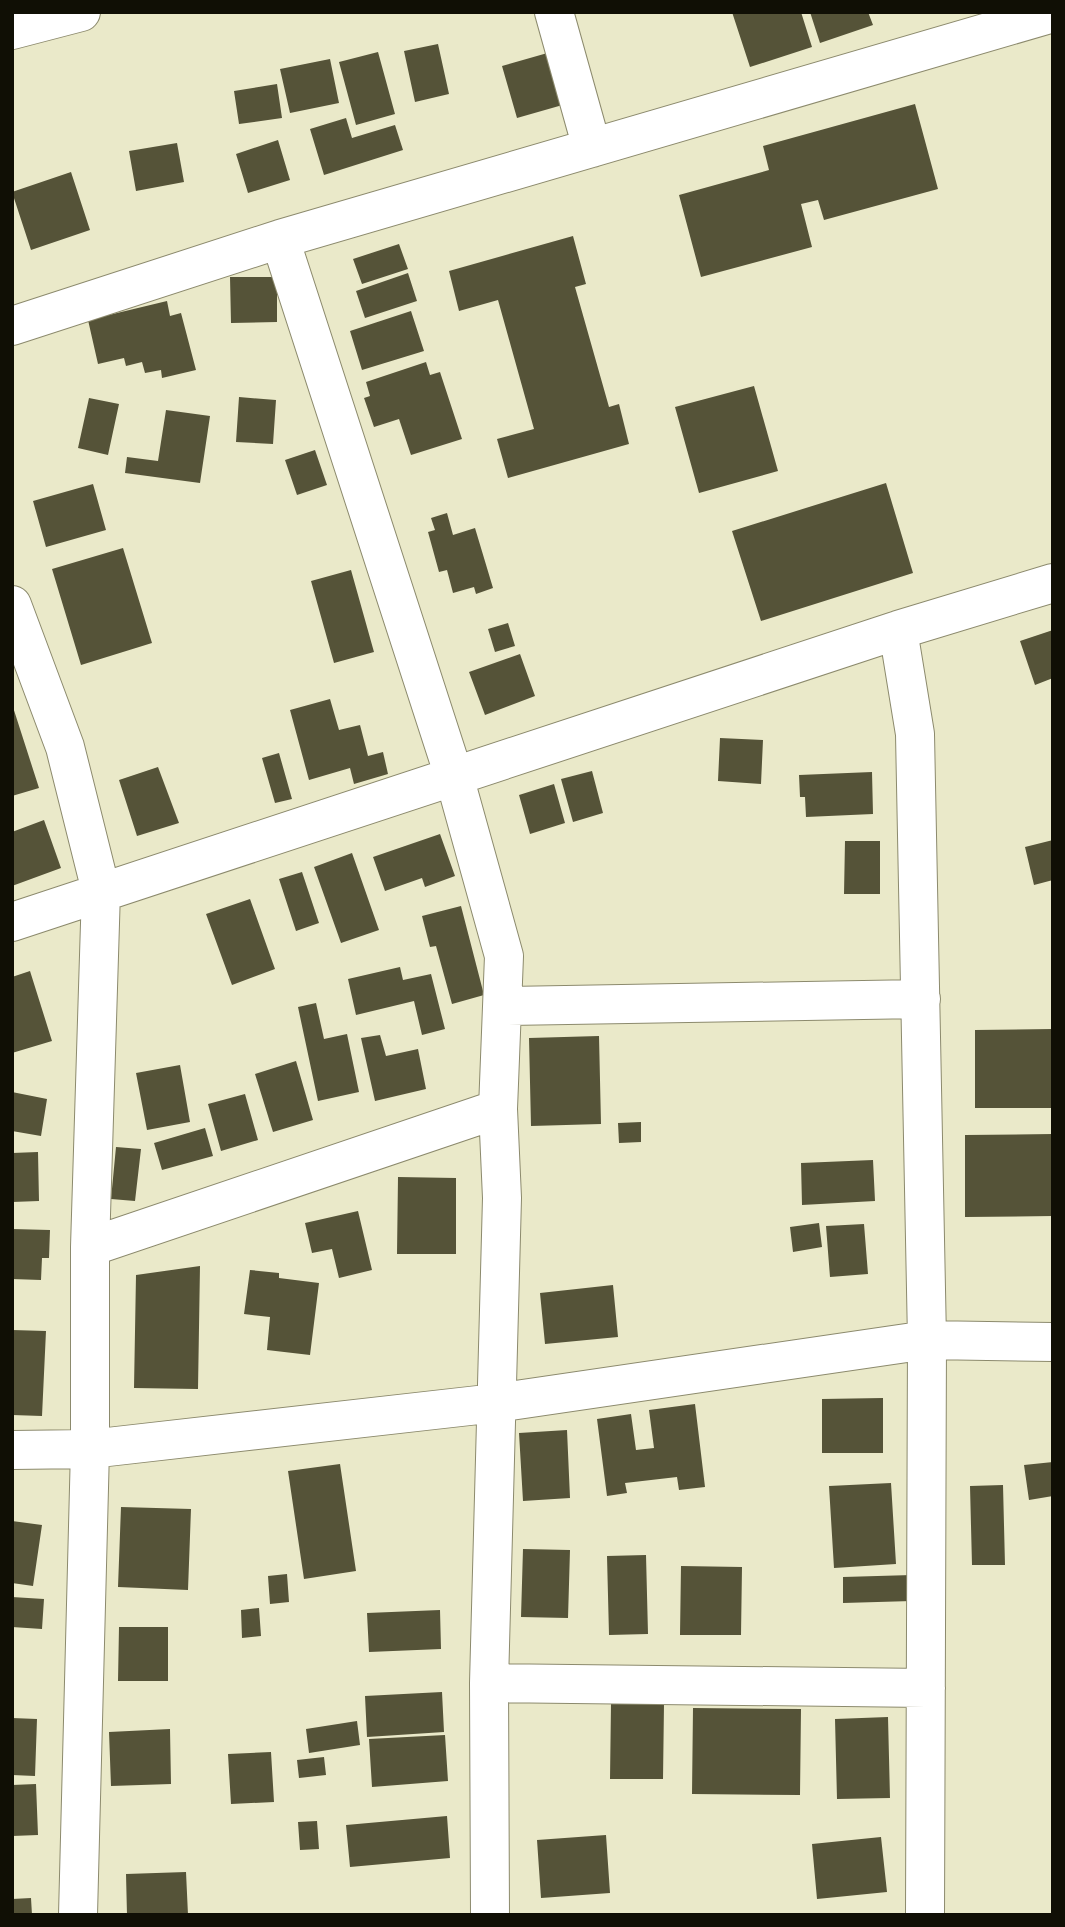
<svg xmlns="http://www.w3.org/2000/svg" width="1065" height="1927" viewBox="0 0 1065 1927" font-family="'Source Sans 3',sans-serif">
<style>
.building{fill:#555338}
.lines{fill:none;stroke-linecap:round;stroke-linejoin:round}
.minor-casing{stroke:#8c8a6d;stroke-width:40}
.minor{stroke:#fff;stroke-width:38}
</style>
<rect width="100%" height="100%" fill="#eae9c9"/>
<path class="building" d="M732,12H801L812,47L750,67Z
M810,12H868L873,25L820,43Z
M438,44L449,94L415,102L404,51Z
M558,50L573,102L517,118L502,66Z
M378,52L395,114L356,125L339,62Z
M330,59L339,103L290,113L280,69Z
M277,84L282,118L239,124L234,91Z
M915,104L938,189L824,220L818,200L801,204L812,247L701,277L679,195L769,170L763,146Z
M346,118L352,138L395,125L403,150L324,175L310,129Z
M278,140L290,180L248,193L236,154Z
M177,143L184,182L136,191L129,151Z
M71,172L90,230L31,250L12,192Z
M573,236L586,284L575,287L609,407L619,404L629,444L508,478L497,439L534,429L498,300L459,311L449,271Z
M399,244L408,269L362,284L353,259Z
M408,273L417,301L365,318L356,291Z
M230,277H277V322L231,323Z
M167,301L170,316L181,313L196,370L162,378L161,370L145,373L142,362L126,366L124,358L98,364L88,320Z
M411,311L424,351L362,370L350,331Z
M426,362L430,375L440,372L462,439L411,455L399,419L374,427L364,398L370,396L366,382Z
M754,386L778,471L699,493L675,407Z
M239,397L276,400L273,444L236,442Z
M89,398L119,404L108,455L78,448Z
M166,410L210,416L200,483L125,473L127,457L158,461Z
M315,450L327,485L297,495L285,460Z
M886,483L913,573L761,621L732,531Z
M93,484L106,530L46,547L33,501Z
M447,513L453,535L475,528L493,588L476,594L474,587L453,593L447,570L439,572L428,532L435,530L431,518Z
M123,548L152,643L81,665L52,569Z
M351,570L374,652L334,663L311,581Z
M508,623L515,646L495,652L488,629Z
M1053,630V678L1035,685L1020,641Z
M520,654L535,696L485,715L469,672Z
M330,699L339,730L360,725L368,756L383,752L388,774L354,784L350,768L309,780L290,710Z
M12,704L39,788L12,796Z
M720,738L763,740L761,784L718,781Z
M279,753L292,799L275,803L262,758Z
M158,767L179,823L137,836L119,780Z
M592,771L603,813L573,822L561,779Z
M872,772L873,814L806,817L805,797H800L799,775Z
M554,784L565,823L530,834L519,795Z
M44,820L61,868L12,886V832Z
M440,834L455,876L425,887L422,878L385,891L373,857Z
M1053,840V880L1034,885L1025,847Z
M845,841H880V894H844Z
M352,853L379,930L341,943L314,867Z
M302,872L319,923L296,931L279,879Z
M250,899L275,969L232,985L206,914Z
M461,906L484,995L452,1004L436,946L430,947L422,916Z
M400,967L403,980L431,974L445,1029L422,1035L414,1001L356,1015L348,979Z
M30,971L52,1041L12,1053V977Z
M316,1003L324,1039L347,1034L359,1092L318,1101L298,1007Z
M1053,1029V1108H975V1030Z
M380,1035L386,1056L418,1049L426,1089L375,1101L361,1038Z
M599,1036L601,1124L531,1126L529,1038Z
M296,1061L313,1120L273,1132L255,1074Z
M180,1065L190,1122L147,1130L136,1073Z
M12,1092L47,1099L41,1136L12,1131Z
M245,1094L258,1140L221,1151L208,1104Z
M641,1122V1142L619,1143L618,1123Z
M205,1128L213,1156L162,1170L154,1143Z
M1053,1134V1216L965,1217V1135Z
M116,1147L141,1149L135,1201L111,1199Z
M38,1152L39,1201L12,1202V1153Z
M873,1160L875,1201L802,1205L801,1163Z
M398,1177L456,1178V1254H397Z
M358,1211L372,1270L339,1278L332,1249L312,1253L305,1223Z
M819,1223L822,1247L793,1252L790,1227Z
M864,1224L868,1274L830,1277L826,1226Z
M12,1229L50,1230L49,1258H42L41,1280L12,1279Z
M200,1266L198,1389L134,1388L136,1275Z
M250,1270L279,1273V1278L319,1283L310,1355L267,1350L270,1317L244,1314Z
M613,1285L618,1337L545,1344L540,1293Z
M12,1330L46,1331L42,1416L12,1415Z
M883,1398V1453H822V1399Z
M695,1404L705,1487L679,1490L677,1477L625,1483L627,1493L607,1496L597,1419L631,1414L636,1450L654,1448L649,1410Z
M567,1430L570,1498L523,1501L519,1433Z
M1053,1462V1496L1029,1500L1024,1465Z
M340,1464L356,1571L304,1579L288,1471Z
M891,1483L896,1564L834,1568L829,1486Z
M1003,1485L1005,1565H972L970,1486Z
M121,1507L191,1509L188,1590L118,1587Z
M12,1521L42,1525L33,1586L12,1583Z
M523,1549L570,1550L568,1618L521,1617Z
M646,1555L648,1634L609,1635L607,1556Z
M681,1566L742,1567L741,1635H680Z
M287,1574L289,1602L270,1604L268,1576Z
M912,1575V1601L843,1603V1577Z
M12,1597L44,1599L42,1629L12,1627Z
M259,1608L261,1636L242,1638L241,1610Z
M440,1610L441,1649L369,1652L367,1613Z
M119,1627H168V1681H118Z
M442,1692L444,1732L367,1737L365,1696Z
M611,1704H664L663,1779H610Z
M693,1708L801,1709L800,1795L692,1794Z
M888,1717L890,1798L837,1799L835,1719Z
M12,1718L37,1719L35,1776L12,1775Z
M357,1721L360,1745L309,1753L306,1729Z
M170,1729L171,1784L111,1786L109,1732Z
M445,1735L448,1781L372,1787L369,1739Z
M271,1752L274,1802L231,1804L228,1754Z
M324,1757L326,1775L299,1778L297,1760Z
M36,1784L38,1835L12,1836V1785Z
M447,1816L450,1858L350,1867L346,1825Z
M317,1821L319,1849L300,1850L298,1822Z
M606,1835L610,1893L541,1898L537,1840Z
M881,1837L887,1892L817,1899L812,1844Z
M186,1872L188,1915H127L126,1874Z
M31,1898L32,1915H12V1899Z"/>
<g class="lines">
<g class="minor-casing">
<path id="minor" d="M554,12L592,148
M12,30L81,12
M280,239L454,776L504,956L498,1109L502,1198L489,1683L490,1915
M12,326L280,239L1053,13
M12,605L65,747L101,891L90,1247V1449L78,1915
M898,630L915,734L927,1340L925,1915
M12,922L898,630L1053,583
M502,1006L921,999
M90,1247L498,1109
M12,1450L90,1449L496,1403L927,1340L1053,1342
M489,1683L926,1688"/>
</g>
<use href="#minor" class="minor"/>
</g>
<rect width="1065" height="1927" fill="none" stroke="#100f05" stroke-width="28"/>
</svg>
